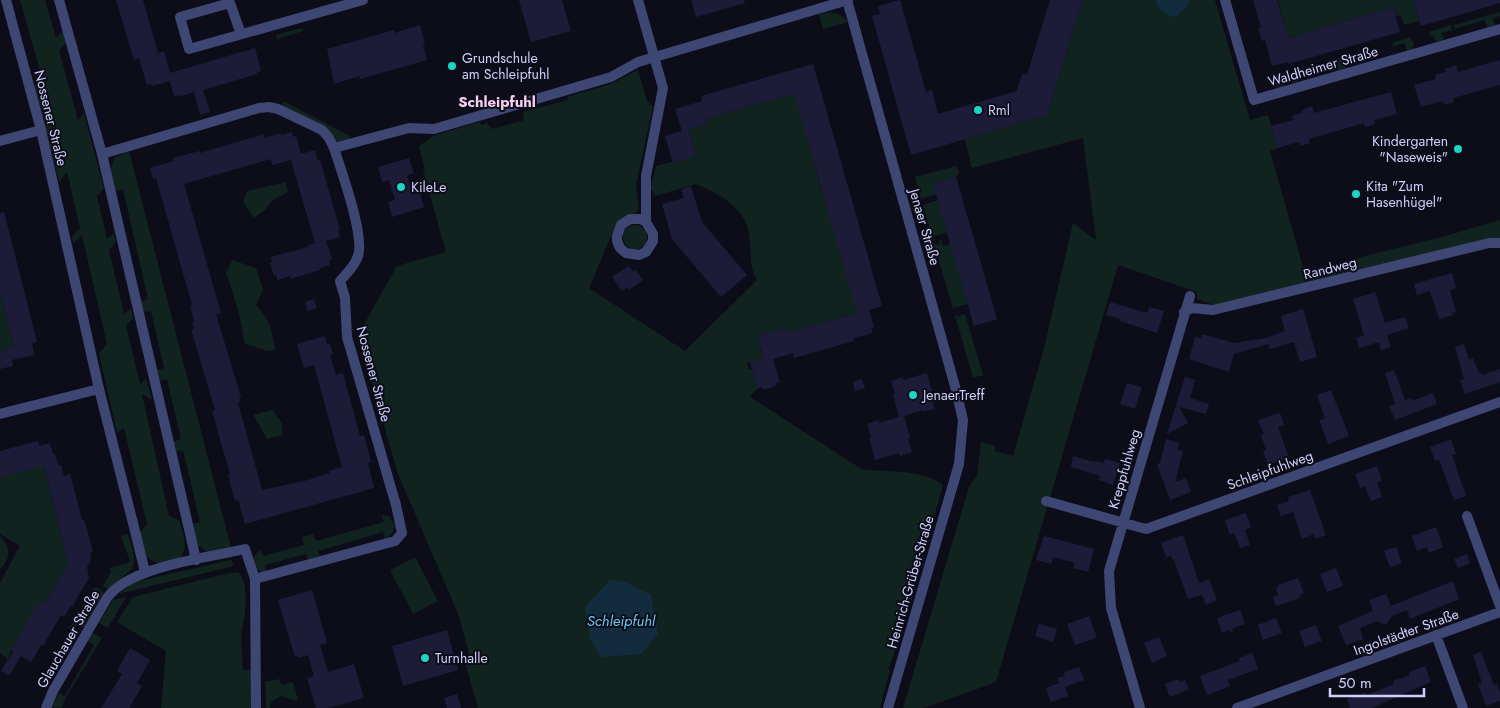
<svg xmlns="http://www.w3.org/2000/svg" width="1500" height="708" viewBox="0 0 1500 708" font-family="Jost,sans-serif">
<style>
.green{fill:#11231f}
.water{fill:#132c3d}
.building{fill:#1c1c39}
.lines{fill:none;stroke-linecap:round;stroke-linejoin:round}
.minor{stroke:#3e4673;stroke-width:10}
.tertiary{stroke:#3e4673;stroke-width:10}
.poi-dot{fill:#1cd5c4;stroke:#0d0d1a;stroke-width:2}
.labels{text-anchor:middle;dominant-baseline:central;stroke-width:4;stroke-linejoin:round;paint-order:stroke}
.poi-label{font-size:14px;fill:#cdd0f8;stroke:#0d0d1a;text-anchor:start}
.street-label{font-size:14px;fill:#cdd0f8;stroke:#0d0d1a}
.neighbourhood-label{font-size:15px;font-weight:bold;fill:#f9cff1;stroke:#0d0d1a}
.water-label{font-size:15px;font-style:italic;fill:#68c7eb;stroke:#0d0d1a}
</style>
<rect width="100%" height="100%" fill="#0d0d1a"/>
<path class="green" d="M20,0H45L56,38L63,31L66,43L59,50L78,120L84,113L104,189L97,196L107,239L114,233L116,242L109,250L124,314L131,308L133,319L126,325L140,384L146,378L152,400L142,394L169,516L179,520C181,528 187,542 184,550C180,566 155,568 146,555C142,550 141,540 140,533L147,524L124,428L117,433L99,353L107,344L82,235L73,243L72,237L80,228L67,172L59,182L34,86L42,78Z
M1083,0H1215L1250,120L1268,115L1277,148L1270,151L1304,271L1442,237L1500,220V238L1214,305L1197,299V292L1118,265L996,682L924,708H903L969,487L977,476L981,442L995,446V451L1013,456L1044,348L1073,223L1096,240L1083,138L972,168L965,139L1047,115Z
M1275,0H1418L1414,2L1419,21L1404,25L1401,15L1396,16L1393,7L1284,39L1281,29L1285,27L1278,1Z
M832,12L842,16L848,22L823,29L819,14Z
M1500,12V16L1493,18L1495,25L1487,27L1485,20L1455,29L1454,25Z
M1451,25L1452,30L1442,33L1444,40L1436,42L1434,35L1430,36L1429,32Z
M302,28L303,31L277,39L276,35Z
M1410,37L1414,44L1412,49L1407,50L1404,43L1393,47L1392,43Z
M1353,54L1355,58L1343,61L1345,68L1337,71L1335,64L1327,66L1325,62Z
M1306,68L1307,72L1296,76L1298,82L1293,83L1290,77L1282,79L1284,86L1275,88L1281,75Z
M638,70L647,101L653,106L636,185L639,209C634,218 622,218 615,227L589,288L685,351L757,280C748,266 752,249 749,233C745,208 718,193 696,184L655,196L651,188L656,166L696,156L688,129L708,124L707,118L797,93L818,179L860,312L787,333L786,328L759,335L760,339L758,340L761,353L766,357L747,363L749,370L752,369L757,389L750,397L860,468L866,470C891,472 922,469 943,485L893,657L888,670L890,669L880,708H478L464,659L470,657L459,616L398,474L358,335L397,266L446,252L423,171L425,170L419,146L433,136L479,122L482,125L487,123L492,129L524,120L523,112L568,100L567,97L611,84Z
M283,101L350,136L348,141H336L334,136L282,106Z
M129,151L231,548L207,552L197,544L193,524L200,522L183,450L176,452L173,442L181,439L167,379L160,381L157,370L164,368L151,311L144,312L141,301L148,299L123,189L116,191L111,169L114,158Z
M956,166L959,172L956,177L934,184L937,194L921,199L915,177Z
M286,182L288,192L273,200L265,210L254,218L243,202L247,191Z
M938,200L948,232L932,237L923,205Z
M623 237a12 12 0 1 1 24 0a12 12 0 1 1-24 0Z
M939,240H941L943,246L951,244L968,304L953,308L933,242L936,245L940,244Z
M232,260L256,268L263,290L256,305C270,321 272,329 275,350L267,351L244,343C242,319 234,295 226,273Z
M0,292L14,347L0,351Z
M956,314L957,317L965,314L983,375L973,378L955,315Z
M272,410L282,423V435L267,439L253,415Z
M43,463L68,564L44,605L39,603L11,650L8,659L0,653V583L20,546L0,534V474L1,477Z
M382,515L389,516L395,526L392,534L385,539L383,532L318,551L320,558L309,561L306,554L265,565L267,573L261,572L255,567L254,556L261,549L263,556L304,545L302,537L313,534L316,541L384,522Z
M128,534C131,545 137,558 132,569L108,590L103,586L111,572L110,568L130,562C128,552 123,545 121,535Z
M0,536C11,546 11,560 0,569Z
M415,557L438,601L413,614L390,570Z
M231,560L234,566L118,594L132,584L139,581Z
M238,572C250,582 245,616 242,630C240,642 243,658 243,670H251L252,708H161L166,651L117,622L133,597L225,574Z
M94,588H98L105,594L84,628L77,624L73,631L68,628L72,624Z
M126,597L108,628L99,623L113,600Z
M93,633L102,638L65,699L62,708L52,707L59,693L65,696L94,645L88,641Z
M279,679L282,685L293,682L298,700H292L281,696L271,702L270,708H266L265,682Z"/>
<path class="water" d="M1156,0H1189V4L1176,17C1165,15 1159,11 1156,0Z
M610,580L624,581L651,595L658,634L641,654L601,657L590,639L585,607Z"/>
<path class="building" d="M116,0H143L158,53L164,51L170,73L255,48L261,71L257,72V74L203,90L210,112L200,115L194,92L179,97L178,95L174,96L170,81L152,86L151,84L147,85L139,58L134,60Z
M519,0H562L571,31L531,42Z
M691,0H744L745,3L696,17Z
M900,0L926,92L932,90L938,114L1017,91L1022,74L1027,75L1050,0H1083L1047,115L911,155L872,16L880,14L878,6Z
M1253,0H1277L1288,38L1393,7L1400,32L1288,64V62L1272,66L1265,40L1262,41L1258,28L1261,27Z
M1413,0H1500V3L1421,26Z
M420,25L425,44L423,45L427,60L360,79L359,76L334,84L327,49L394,30L395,33Z
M1500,60V85L1453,98L1454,102L1444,105L1443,101L1421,107L1414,85L1436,79L1435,75L1446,72L1445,69L1456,65L1458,72Z
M813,64L882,306L869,310L874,327L871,328L873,333L853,338L854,341L794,358L793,353L773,359L780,382L775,384L776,386L763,390L762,387L757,389L750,362L763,358L758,340L760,339L759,335L786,328L787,333L857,313L796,101L794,94L707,118L708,124L682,131L675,109L702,101L701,96Z
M1391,92L1397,114L1374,120L1375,124L1365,127L1364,123L1309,139L1310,143L1300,146L1299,142L1277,148L1271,126L1293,120L1292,116L1302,113V110L1312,106L1314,113Z
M688,129L696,156L673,163L665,136Z
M292,132L293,137L296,136L301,154L315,150L318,161L320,160L340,230L338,231L340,237L326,241L332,259L329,260L330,265L319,268L320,270L290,279V276L278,280L276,275L274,276L270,263L272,262L271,257L309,247L308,245L315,243L291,160L272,165L271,159L184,184L221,313L216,314L241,397L239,398L240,402L238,403L262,490L308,480L330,473L329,471L342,467L314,365L304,368L297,344L325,336L327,344H330L333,354L330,355L336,375L343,373L360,436L364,435L371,462L368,463L374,488L245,524L238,500L235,501L228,475L230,474L212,411L215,410L191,329H194L192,322L194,321L190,305H192L156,178L153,179L150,168L174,161L173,158L200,151V153L264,134V138L281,133V135Z
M409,158L414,173L407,175L413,195L420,193L424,207L392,217L388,202L395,200L389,180L382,182L378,167Z
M956,177L997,319L974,326L933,184Z
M691,186L702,222L747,275L721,297L672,239L662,204L684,198L681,189Z
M4,212L37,342L32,343L34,355L12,360L13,366L0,369V351L14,347L0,292V213Z
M629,266L633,272L636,270L643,280L629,290L627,287L622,291L612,277Z
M1452,273L1456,288L1450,290L1456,312L1452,313L1453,315L1439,319L1430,291L1417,295L1414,284Z
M1375,292L1385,323L1405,317L1409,328L1387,335L1391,347L1381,350L1379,342L1359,348L1356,338L1364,335L1353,299Z
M314,299L317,308L307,311L305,302Z
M1110,302L1143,312H1148L1149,307L1164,311L1157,333L1120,321L1121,319L1106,315Z
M1303,309L1317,357L1300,362L1294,342L1270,349L1268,344L1234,354L1229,372L1189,359L1195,337L1201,338L1202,334L1234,343L1266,338L1285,331L1281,316Z
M1464,344L1469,360L1473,358L1479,373H1481L1482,375L1500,369V382L1465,394L1460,380L1464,379L1455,347Z
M1394,370L1405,400L1411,398L1412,401L1433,393L1437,404L1395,420L1389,406L1395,404L1385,373Z
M927,373L933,395L931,396L935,409L923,412V410L904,416L910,438L908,439L912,452L900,456L899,453L875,460L869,438L871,437L867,424L879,420V423L899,417L893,395L895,394L891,381L903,377V380Z
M1185,377L1195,380L1190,398L1209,404L1206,414L1179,407L1188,423L1167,434Z
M862,379L865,388L855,391L853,382Z
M1127,383L1142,387L1135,409L1120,404Z
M1331,390L1349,436L1328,444L1319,420L1325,419L1317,395Z
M1280,413L1284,425L1278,427L1289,458L1268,465L1263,451L1266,450L1261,435L1264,434L1258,420Z
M1166,439L1179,443L1177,450L1183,451L1175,482L1186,478L1191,492L1170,500L1157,464L1160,463Z
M1451,439L1456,454L1452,455L1466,496L1454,500L1439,460L1435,461L1430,447Z
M38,441L40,446L50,443L53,454H55L58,465H61L64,476L70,474L82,520L84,519L93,552L90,553L91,560L87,567L89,578L72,607L71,606L64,617L61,615L43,646L41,645L31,662L21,656L9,676L1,671L13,651L11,650L39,602L44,605L68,564L44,466L0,477V451Z
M1073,456L1094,462V461L1104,463L1105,459L1120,463L1113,485L1099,480L1100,476L1071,467Z
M1377,466L1382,481L1377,482L1382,497L1371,501L1365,486L1360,488L1355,474Z
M1310,490L1326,535L1315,539L1314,534L1302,539L1293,512L1281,516L1277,505L1289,501L1288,497Z
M1246,513L1251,527L1245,530L1250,545L1240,548L1234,533L1230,535L1225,520Z
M1436,527L1443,547L1429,553L1427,547L1417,551L1412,536Z
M1183,535L1199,583L1209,579L1217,600L1206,605L1202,595L1188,599L1174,560H1173L1171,556L1166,557L1161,543Z
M1044,536L1094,549L1088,572L1073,568L1075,563L1053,557L1051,564L1036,560Z
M1396,547L1402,563L1390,567L1384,551Z
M1467,554L1470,563L1458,568L1454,559Z
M1336,568L1343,586L1327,592L1320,574Z
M1298,578L1304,593L1299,595L1300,598L1276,606L1273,597L1278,595L1276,588L1279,587L1278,585Z
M1453,581L1459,599L1410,619L1407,610L1392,616L1386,625L1377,621L1360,628L1363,639L1346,645L1338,626L1373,611L1369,600L1386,594L1391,606Z
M312,590L327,643L320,645L328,672L354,664L364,698L328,708H316L307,678L314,676L308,655L299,658L298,656L295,657L278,600Z
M1240,610L1245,624L1233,628L1232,633L1228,630L1222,633L1217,618Z
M1089,616L1097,638L1075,645L1067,624Z
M1276,618L1282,633L1263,640L1258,625Z
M1039,624L1057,629L1053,642L1035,636Z
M1316,625L1322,641L1305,647L1299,631Z
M447,630L458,670L403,686L392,646Z
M1159,637L1167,656L1152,663L1144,643Z
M130,648L150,660L137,683L142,686L129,708H101L122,674L117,671Z
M1481,652L1494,685L1497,684L1500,693V701L1486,706L1478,684L1482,683L1473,655Z
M1252,653L1258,669L1228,680L1230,686L1207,695L1200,676L1240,661L1239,658Z
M1425,666L1431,682L1372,708H1350L1347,699L1366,692L1367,695L1394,684L1393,681L1410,675L1409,672Z
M1079,667L1084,680L1065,687L1068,696L1051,702L1046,688L1059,683L1057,678L1065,676L1064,672Z
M1179,679L1180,682L1185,680L1189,689L1170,697L1165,684Z
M457,694L461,708H447L444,698Z"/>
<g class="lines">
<path class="minor" d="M638,0L663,88L646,176V222L653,234V241L646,252L639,255L626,253L620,248L617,241V236L621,225L630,219H641L646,222
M847,0L956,390L963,420L959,464L888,708
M1225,0L1254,100L1500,29
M241,34L230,3L180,17L189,49L363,0
M0,141L41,130
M334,148L409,128L434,129L611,77L638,62L848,0
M102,154L259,108L269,107L278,109L322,130L329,138L334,148C341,170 365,236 358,256C355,266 347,273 340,281L345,298L347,337L396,505L402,533L395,541L255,579
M1184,312L1192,308L1213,310L1489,243H1500
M0,414L99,389
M1046,501L1146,529L1500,402
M1467,516L1500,606
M136,535L145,572
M192,542L196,560
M1436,635L1463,708
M46,708L53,691L107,598C129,566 208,558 245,549L255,579L256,708
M1140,708L1111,608L1109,571L1190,296
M1237,708L1500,612"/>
<path class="tertiary" d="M6,0L41,130L99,389L136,535
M59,0L102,154L192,542"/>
</g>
<g class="poi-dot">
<circle cx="452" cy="66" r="5"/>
<circle cx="978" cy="110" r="5"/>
<circle cx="1458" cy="149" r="5"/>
<circle cx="401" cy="187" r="5"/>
<circle cx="1356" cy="194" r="5"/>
<circle cx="913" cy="395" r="5"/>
<circle cx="425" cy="658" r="5"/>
</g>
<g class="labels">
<g class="poi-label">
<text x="462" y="58">Grundschule<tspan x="462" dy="16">am Schleipfuhl</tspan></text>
<text x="988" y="110">Rml</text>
<text x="1448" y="141" text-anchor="end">Kindergarten<tspan x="1448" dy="16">"Naseweis"</tspan></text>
<text x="1366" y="186">Kita "Zum<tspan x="1366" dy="16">Hasenhügel"</tspan></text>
<text x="411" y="187">KileLe</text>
<text x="923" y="395">JenaerTreff</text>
<text x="435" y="658">Turnhalle</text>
</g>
<g class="street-label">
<text transform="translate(1323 66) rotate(-16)">Waldheimer Straße</text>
<text transform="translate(51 118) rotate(76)">Nossener Straße</text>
<text transform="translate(925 227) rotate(74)">Jenaer Straße</text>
<text transform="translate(1330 268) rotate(-14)">Randweg</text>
<text transform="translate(374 374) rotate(75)">Nossener Straße</text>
<text transform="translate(1124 469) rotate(-74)">Kreppfuhlweg</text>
<text transform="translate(1270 470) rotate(-20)">Schleipfuhlweg</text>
<text transform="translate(910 582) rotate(-74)">Heinrich-Grüber-Straße</text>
<text transform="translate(1406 632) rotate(-20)">Ingolstädter Straße</text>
<text transform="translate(68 639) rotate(-60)">Glauchauer Straße</text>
</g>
<g class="neighbourhood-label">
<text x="497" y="102">Schleipfuhl</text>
</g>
<g class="water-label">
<text x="621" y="621">Schleipfuhl</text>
</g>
</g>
<path d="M1330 688v8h94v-8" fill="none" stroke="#cdd0f8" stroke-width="2.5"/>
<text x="1338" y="688" font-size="15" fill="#cdd0f8" stroke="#0d0d1a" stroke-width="4" paint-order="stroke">50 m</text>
</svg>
